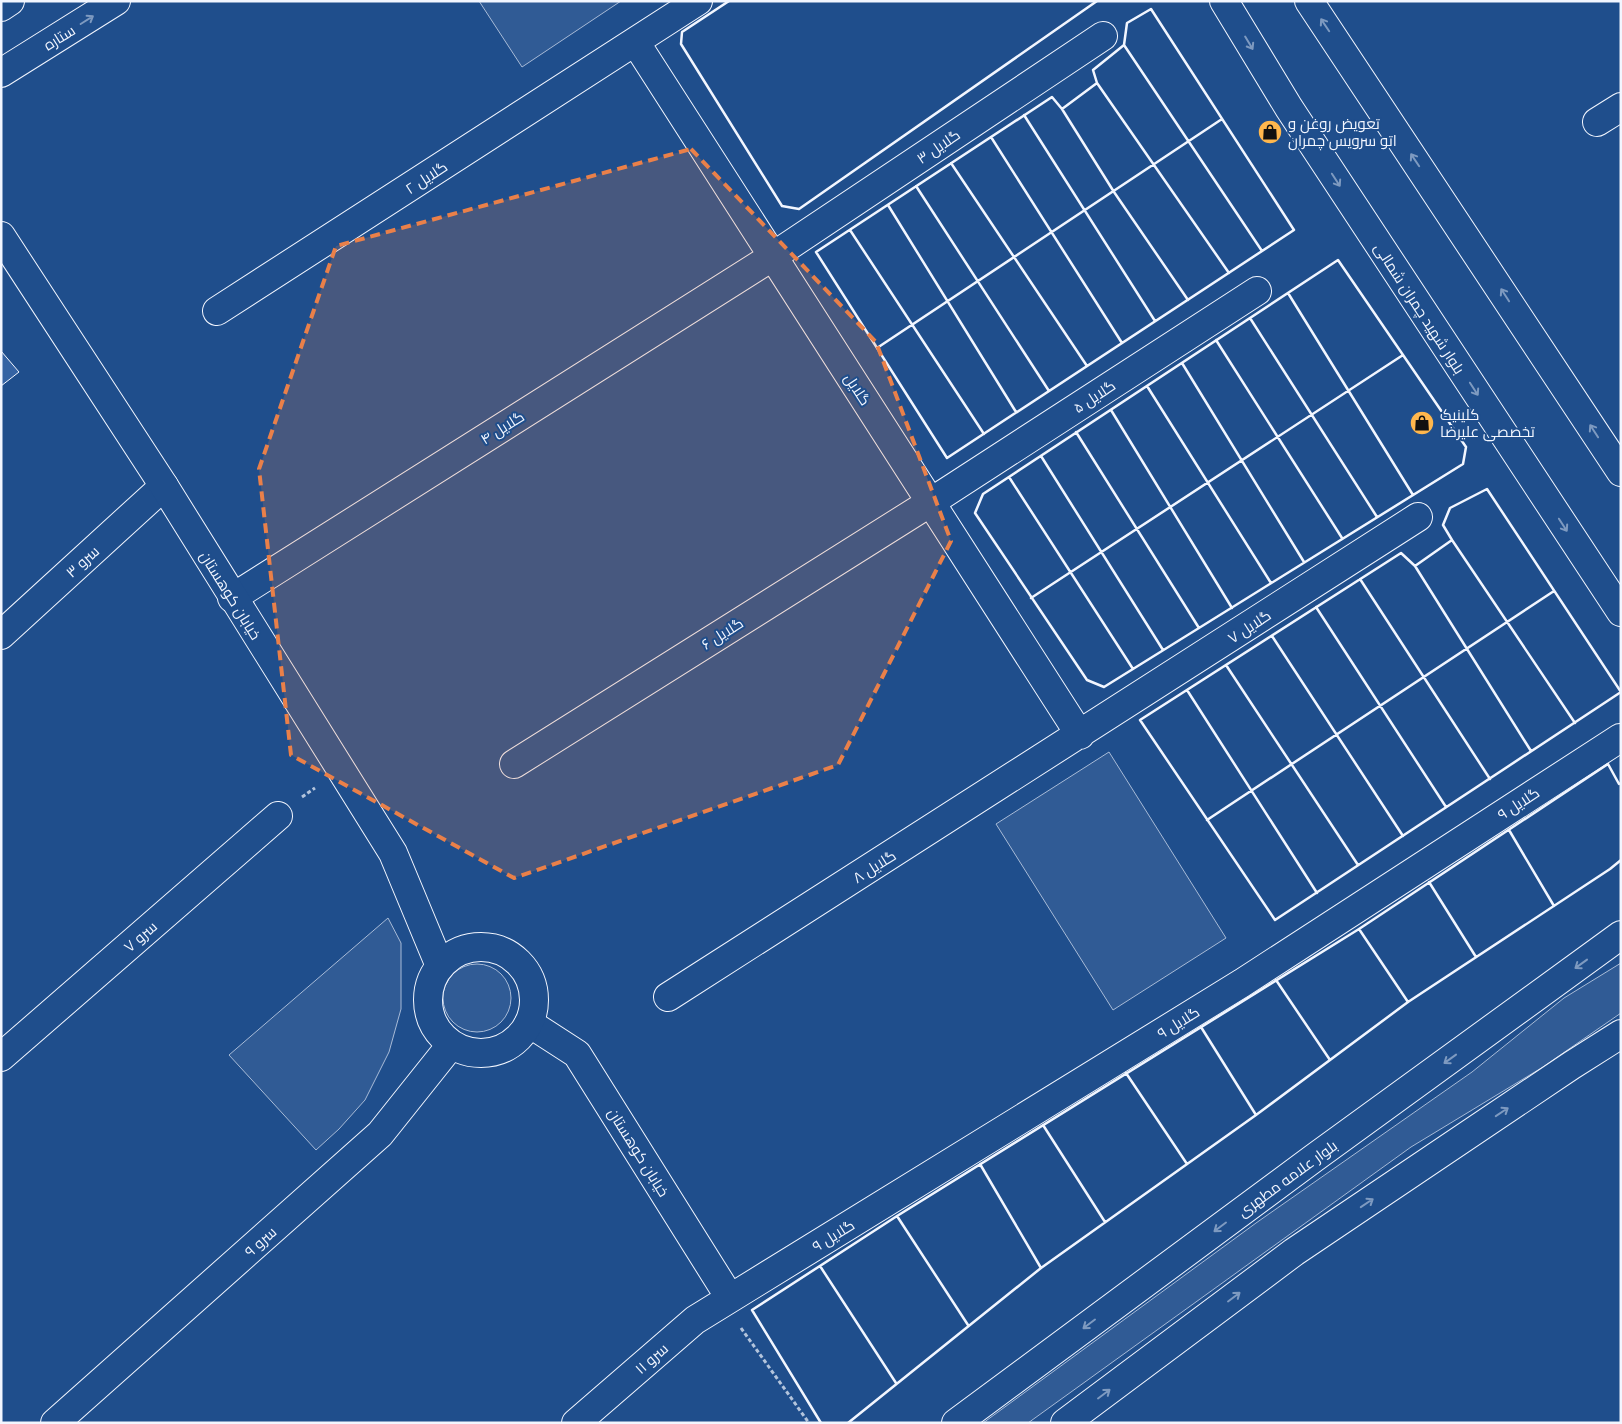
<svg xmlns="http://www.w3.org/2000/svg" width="1622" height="1424" viewBox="0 0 1622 1424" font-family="'Golos Text',Cairo,sans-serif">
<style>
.built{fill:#305b95;stroke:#a8bbd7}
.building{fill:#3563a3;stroke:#f2f6ff}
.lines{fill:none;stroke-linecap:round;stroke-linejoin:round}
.street-casing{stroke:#f2f6ff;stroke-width:30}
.secondary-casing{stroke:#f2f6ff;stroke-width:30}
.path{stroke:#b3c4dc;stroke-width:3;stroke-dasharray:4 2.5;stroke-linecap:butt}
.street{stroke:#1f4e8c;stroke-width:28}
.secondary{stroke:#1f4e8c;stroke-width:28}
.wall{stroke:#f2f6ff;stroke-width:2.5}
.oneway{stroke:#7e9ac0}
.marked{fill:#ea8049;fill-opacity:0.2;stroke:#ea8049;stroke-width:4;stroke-dasharray:10 6;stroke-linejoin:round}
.labels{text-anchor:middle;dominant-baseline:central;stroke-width:4;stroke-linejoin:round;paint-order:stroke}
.street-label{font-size:15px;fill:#f2f6ff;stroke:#1f4e8c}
.poi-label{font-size:15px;fill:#f2f6ff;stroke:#1f4e8c;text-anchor:start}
</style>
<rect width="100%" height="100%" fill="#1f4e8c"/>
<path class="built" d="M479,1H621L522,67Z
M1109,752L1226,938L1113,1010L996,824Z
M388,918L401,943V1009L389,1052L365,1100L339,1129L316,1150L229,1055Z
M1621,963V1013L1543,1067L1411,1147L1028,1423H983L1256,1223L1472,1072L1564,998Z
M443 998a34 34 0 1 1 68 0a34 34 0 1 1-68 0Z"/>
<path class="building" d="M1,351L19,372L1,386Z"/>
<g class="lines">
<g class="street-casing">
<path id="street" d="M636,43L1080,735
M1597,122L1621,107
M217,311L698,1
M232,598L772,257L1103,36
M1,635L164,486
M514,764L931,502L1257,291
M668,997L1418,517
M529,1023L577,1054L730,1298
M1,1057L278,816
M576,1423L695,1320L1242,983L1620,738"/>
</g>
<g class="secondary-casing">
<path id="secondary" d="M1224,1L1289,108L1621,612
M1309,1L1621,472
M1,7L10,1
M1,73L116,1
M1,236L164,486L393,853L440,966
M428 1000a53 53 0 1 1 106 0a53 53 0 1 1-106 0Z
M55,1423L380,1134L451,1045
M956,1423L1314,1158L1621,935
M1065,1423L1294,1252L1572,1065L1621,1034"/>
</g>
<path class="path" d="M302,797L315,788
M741,1328L809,1423"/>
<use href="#street" class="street"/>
<use href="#secondary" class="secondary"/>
<path class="wall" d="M729,1L682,32L681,44L782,206L799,209L1097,1
M1151,9L1294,230L947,458L816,252L1052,97L1062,109L1097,83L1093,70L1124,45L1127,23Z
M1124,45L1262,251
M1097,83L1229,273
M1062,109L1114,192L1188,300
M1024,115L1155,321
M991,137L1122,343
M951,163L1087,366
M916,186L1049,391
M888,205L1016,412
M850,230L984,434
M1338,260L1466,447L1463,464L1104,687L1087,680L975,513L983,494Z
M1288,293L1413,495
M1250,318L1377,517
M1216,340L1342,538
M877,348L1222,119
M1182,363L1304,562
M1147,386L1271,583
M1111,410L1232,608
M1076,432L1199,628
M1041,456L1163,650
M1009,477L1133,669
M1452,540L1575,723
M1415,566L1531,751
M1360,579L1490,779
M1031,598L1403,355
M1316,607L1446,807
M1272,636L1403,836
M1226,665L1358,865
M1187,690L1317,893
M1621,692L1487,489L1450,508L1443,525L1452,540L1415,566L1401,553L1140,720L1275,920L1621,692
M1207,820L1554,591
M1509,830L1554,906
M1429,882L1476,957
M1359,929L1408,1002
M1276,980L1330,1060
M1201,1027L1256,1115
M1126,1073L1187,1164
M1043,1125L1105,1222
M980,1164L1041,1268
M897,1216L968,1325
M820,1266L896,1383
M821,1423L752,1310L897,1216L1359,929L1608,764L1619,784L1621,783
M848,1423L1041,1268L1256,1115L1408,1002L1610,869L1621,860"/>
</g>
<defs><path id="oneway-shaft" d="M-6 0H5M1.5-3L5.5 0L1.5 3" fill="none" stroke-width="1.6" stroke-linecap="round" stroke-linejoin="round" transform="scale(1.25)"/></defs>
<g class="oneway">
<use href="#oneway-shaft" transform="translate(87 20) rotate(-32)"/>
<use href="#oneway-shaft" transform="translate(1325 25) rotate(-124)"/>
<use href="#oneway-shaft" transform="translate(1249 43) rotate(59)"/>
<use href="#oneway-shaft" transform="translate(1415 160) rotate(-124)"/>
<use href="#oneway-shaft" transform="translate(1336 180) rotate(57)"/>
<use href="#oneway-shaft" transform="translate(1505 295) rotate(-123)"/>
<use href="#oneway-shaft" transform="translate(1474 389) rotate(57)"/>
<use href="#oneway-shaft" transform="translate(1594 431) rotate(-123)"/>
<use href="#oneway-shaft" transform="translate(1563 525) rotate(57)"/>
<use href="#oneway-shaft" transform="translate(1581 964) rotate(144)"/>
<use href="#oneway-shaft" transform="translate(1450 1059) rotate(144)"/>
<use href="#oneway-shaft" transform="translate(1502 1112) rotate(-34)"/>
<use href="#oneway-shaft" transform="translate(1367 1203) rotate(-34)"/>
<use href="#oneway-shaft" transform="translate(1220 1227) rotate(143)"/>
<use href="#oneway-shaft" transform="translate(1234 1297) rotate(-37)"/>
<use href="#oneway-shaft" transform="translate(1089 1324) rotate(143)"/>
<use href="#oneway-shaft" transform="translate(1104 1394) rotate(-37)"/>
</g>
<path class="marked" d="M691,149L876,342L951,541L838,765L514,878L291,755L259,469L336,246Z"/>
<defs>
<g id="shop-disc" transform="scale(1.25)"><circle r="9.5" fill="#ffb74d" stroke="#1f4e8c"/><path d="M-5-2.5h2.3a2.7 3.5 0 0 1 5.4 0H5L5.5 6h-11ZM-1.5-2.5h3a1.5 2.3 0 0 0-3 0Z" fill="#111"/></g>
</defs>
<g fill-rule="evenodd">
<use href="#shop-disc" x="1270" y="132"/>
<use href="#shop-disc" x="1422" y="423"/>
</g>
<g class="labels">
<g class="street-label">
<text transform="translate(59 37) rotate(-32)">ستاره</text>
<text transform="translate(938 146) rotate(-34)">گلایل ۳</text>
<text transform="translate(426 177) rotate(-33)">گلایل ۲</text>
<text transform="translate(1420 308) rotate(57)">بلوار شهید چمران شمالی</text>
<text transform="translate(858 389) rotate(57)">گلایل</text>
<text transform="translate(1094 396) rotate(-33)">گلایل ۵</text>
<text transform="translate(502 427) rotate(-32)">گلایل ۴</text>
<text transform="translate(82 561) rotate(-42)">سرو ۳</text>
<text transform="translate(231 595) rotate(58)">خیابان کوهستان</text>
<text transform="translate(1249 626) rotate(-33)">گلایل ۷</text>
<text transform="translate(722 633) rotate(-32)">گلایل ۶</text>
<text transform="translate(1518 803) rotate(-33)">گلایل ۹</text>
<text transform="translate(874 866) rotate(-32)">گلایل ۸</text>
<text transform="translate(140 936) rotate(-41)">سرو ۷</text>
<text transform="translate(1178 1022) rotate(-32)">گلایل ۹</text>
<text transform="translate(639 1152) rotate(58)">خیابان کوهستان</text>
<text transform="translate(1287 1178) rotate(-36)">بلوار علامه مطهری</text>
<text transform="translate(833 1235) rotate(-32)">گلایل ۹</text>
<text transform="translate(260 1241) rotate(-42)">سرو ۹</text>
<text transform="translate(651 1358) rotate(-41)">سرو ۱۱</text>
</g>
<g class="poi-label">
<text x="1288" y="123">تعویض روغن و<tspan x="1288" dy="17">اتو سرویس چمران</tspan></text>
<text x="1440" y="414">کلینیک<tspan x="1440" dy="17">تخصصی علیرضا</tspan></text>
</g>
</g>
<rect width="1622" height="1424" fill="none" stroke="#f2f6ff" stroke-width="5"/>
</svg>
